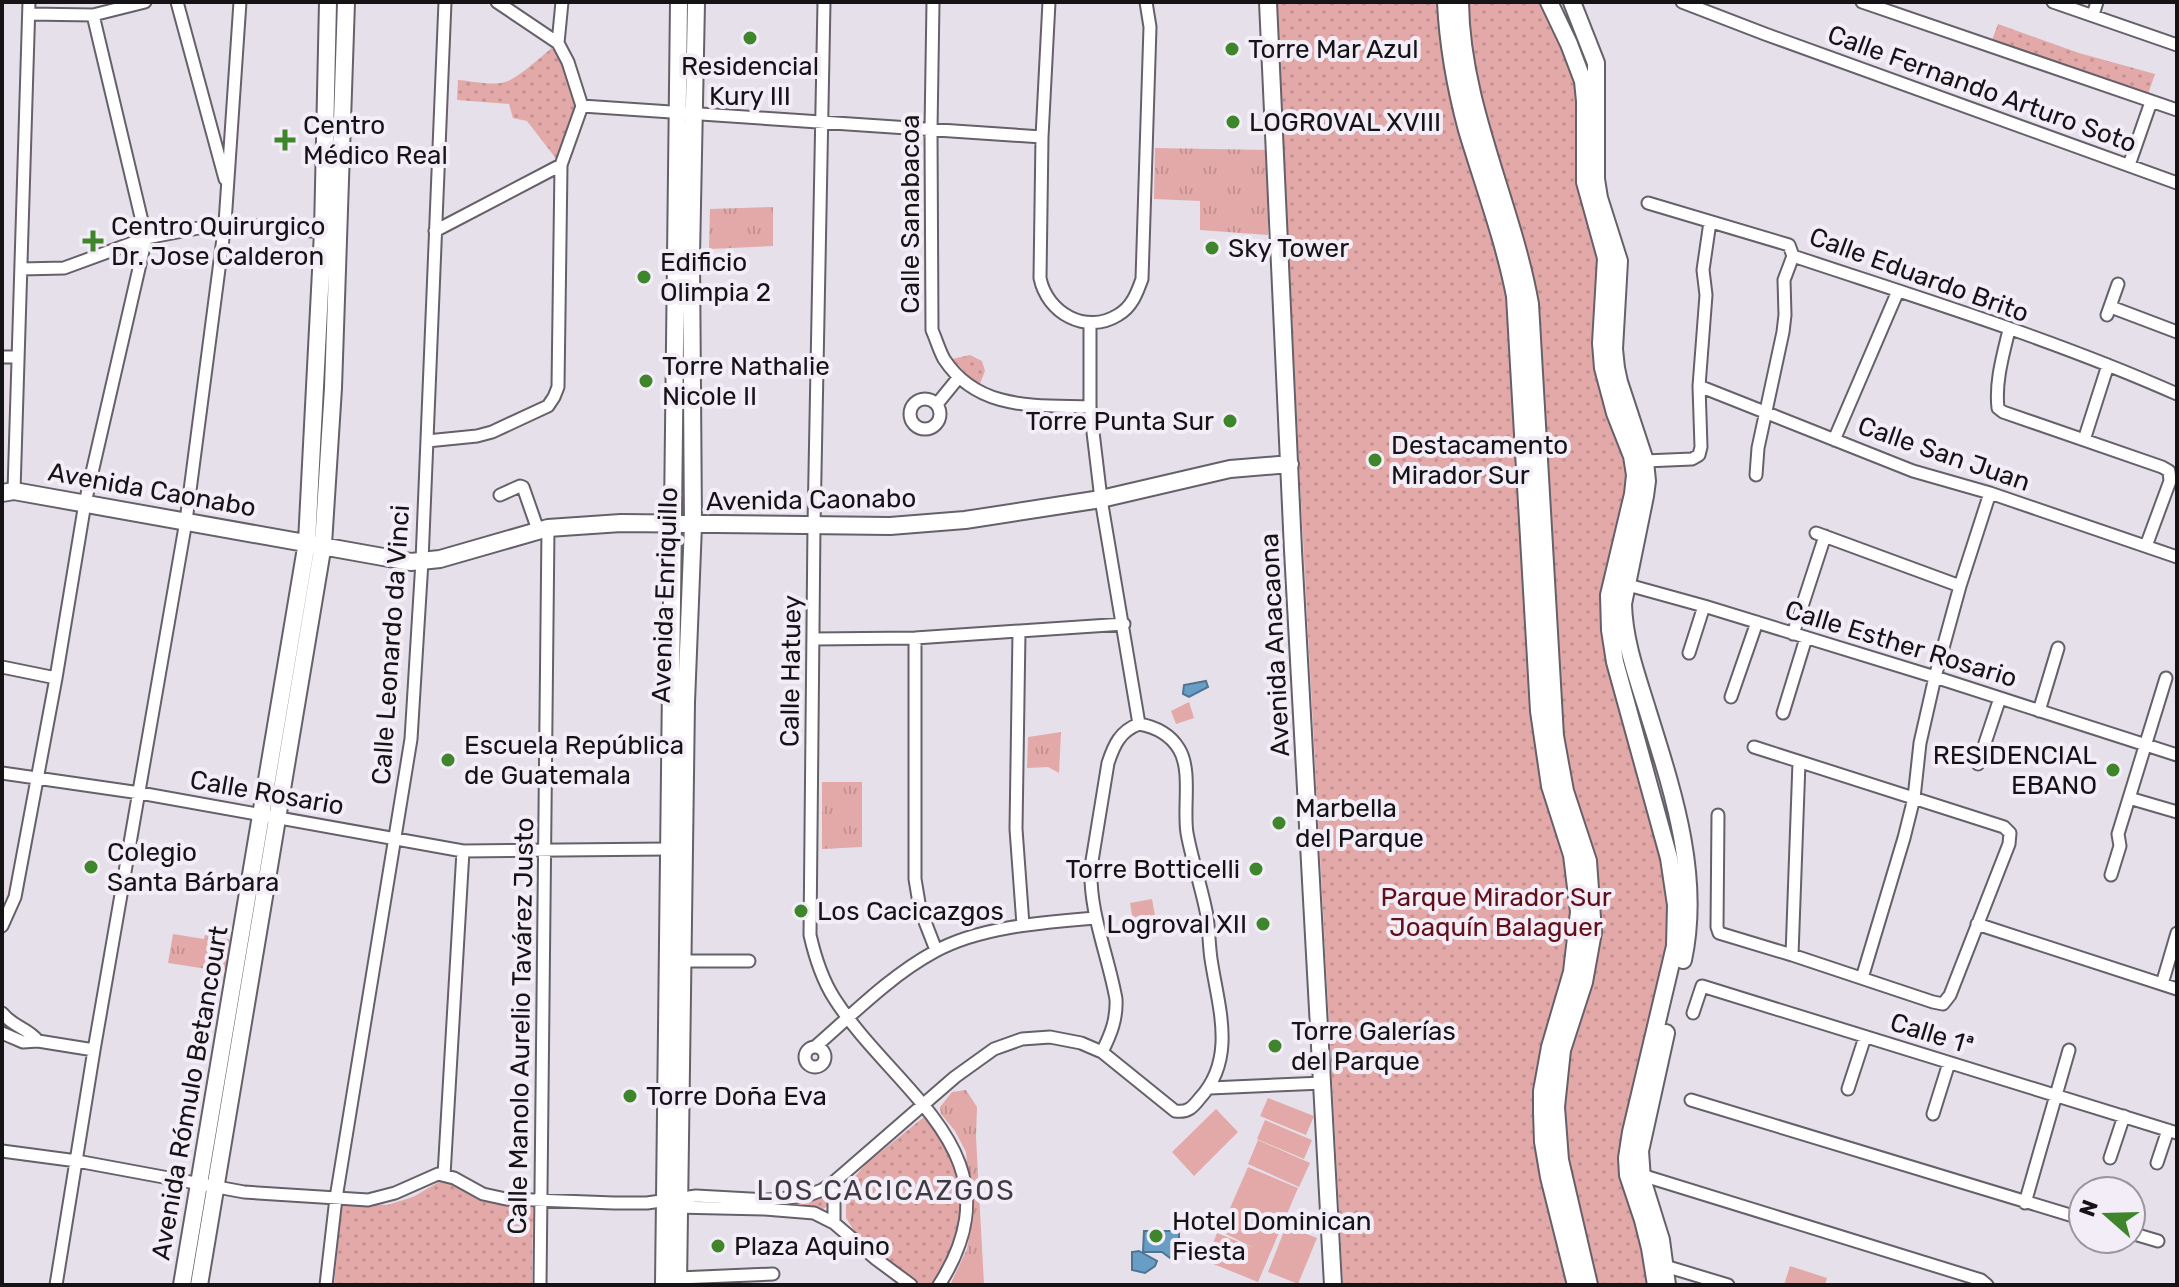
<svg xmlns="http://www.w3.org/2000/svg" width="2179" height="1287" viewBox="0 0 2179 1287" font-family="Rubik,sans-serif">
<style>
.grass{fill:url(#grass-tufts)}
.park{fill:url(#park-dots)}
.garden{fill:#e3a9a8}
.water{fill:#689dc6;stroke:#4f7491;stroke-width:2}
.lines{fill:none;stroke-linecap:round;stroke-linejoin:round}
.street-casing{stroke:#656069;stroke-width:15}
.secondary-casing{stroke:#656069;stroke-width:20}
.street{stroke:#fff;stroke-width:11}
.secondary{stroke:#fff;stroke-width:16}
.poi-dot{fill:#3e852b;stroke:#f3edf7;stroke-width:3}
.labels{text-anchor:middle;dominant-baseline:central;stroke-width:8;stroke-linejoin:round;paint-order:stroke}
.poi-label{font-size:26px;fill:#151316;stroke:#f3edf7;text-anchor:start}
.street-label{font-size:26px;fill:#151316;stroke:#f3edf7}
.park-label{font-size:26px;fill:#61101a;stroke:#f3edf7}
.neighbourhood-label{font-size:28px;letter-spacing:2px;fill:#3f3b43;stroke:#f3edf7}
</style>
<defs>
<pattern id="grass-tufts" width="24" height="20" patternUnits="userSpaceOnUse" patternTransform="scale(2)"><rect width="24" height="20" fill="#e3a9a8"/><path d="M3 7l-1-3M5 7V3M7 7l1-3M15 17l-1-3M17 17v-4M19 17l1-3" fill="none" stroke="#c29190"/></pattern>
<pattern id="park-dots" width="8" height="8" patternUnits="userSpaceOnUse" patternTransform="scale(2)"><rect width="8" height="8" fill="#e3a9a8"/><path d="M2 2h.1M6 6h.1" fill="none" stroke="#c29190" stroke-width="1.8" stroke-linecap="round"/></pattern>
</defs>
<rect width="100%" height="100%" fill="#e5e0ea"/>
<path class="grass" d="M1155,148L1268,150V235L1200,230V201L1154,199Z
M773,207V246L709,249L710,209Z
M1061,732L1059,773L1048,767L1027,768L1028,737Z
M822,782H862V847L822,849Z
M173,934L204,939L205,935L233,940L227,972L168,963Z
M966,1090L977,1107L976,1137L984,1285H950L967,1249L972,1220L966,1152L955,1131L941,1114L940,1107L952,1092Z"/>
<path class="park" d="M1277,2H1543L1574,68L1630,475L1605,618L1662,859L1669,906L1666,950L1620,1171L1624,1193L1640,1232L1649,1285H1343L1299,465Z
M1998,24L2079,53L2155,74L2148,94L1991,43Z
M558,43L582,106L561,165L527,121L513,118L509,104L457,100L458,80C472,81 491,86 505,82C518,79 546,52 558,43Z
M970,355L982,361L985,371L979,386L952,359Z
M924,1117C933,1129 944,1141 951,1153C974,1197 958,1248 932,1285H921L858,1237L846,1218V1186L868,1162Z
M444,1179L497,1204L533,1208L532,1285H334L342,1202L387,1205L413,1197Z
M821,1194L829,1197V1205L823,1209L700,1204L693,1200Z"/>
<path class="garden" d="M1189,702L1194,718L1176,724L1171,711Z
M1152,899L1158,932L1136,937L1130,903Z
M1268,1098L1314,1116L1306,1135L1260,1116Z
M1216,1109L1238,1132L1194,1176L1172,1152Z
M1265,1120L1312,1140L1304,1159L1257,1139Z
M1258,1140L1310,1163L1299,1187L1248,1164Z
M1248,1167L1298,1188L1258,1282L1206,1261L1217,1233L1254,1248L1220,1231Z
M1286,1226L1317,1238L1298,1284L1268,1272Z
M1790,1266L1827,1278L1825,1285H1784Z"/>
<path class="water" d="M1206,681L1208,687L1189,697L1183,694L1184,685Z
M1144,1231H1179V1253L1174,1254L1170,1258L1162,1252H1143Z
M1139,1251L1157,1261L1155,1266L1145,1273L1132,1270V1252Z"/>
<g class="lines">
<g class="street-casing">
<path id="street" d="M177,2L225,179
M497,2L558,43
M824,2L814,525L810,935C815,957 822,979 834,998C895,1094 1023,1154 939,1285
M933,2L931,130L932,330C936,339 939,350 944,359C978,411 1035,405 1090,407
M1049,2L1042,137L1040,278C1047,313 1086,335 1118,315C1132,307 1137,293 1142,279L1150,27L1146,2
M1682,2L1765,34L2177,183
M1862,2L2177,110
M2053,2L2177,45
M29,14L93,15L145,2
M2093,15L2097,2
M582,106L1042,137
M2129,165L2151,102
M1648,203L1789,245L1793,256
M435,231L561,165
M1793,256C1922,299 2053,339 2177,394
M21,269L64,268L146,238L225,223L323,232
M2111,307L2177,332
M2107,315L2118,284
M1090,323V407L1101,499L1139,724
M2009,330C2003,355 1995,382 1998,408L2003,412L2162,467L2169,471L2170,481L2146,546
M2,357H18
M1699,386L1913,471L1990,493L2177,557
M910 414a15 15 0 1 1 30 0a15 15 0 1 1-30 0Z
M937,404L959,377
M1834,440L1898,291
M2084,440L2108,365
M427,441L477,436L492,432L548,406L554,397L558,387L561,165L582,106L568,62L558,43L562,2
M1645,461L1692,459L1699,455L1701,447L1699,386L1706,295L1703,270L1710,222
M1756,475L1758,448L1783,332L1785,315L1784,280L1793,256
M14,491L29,2
M500,495L520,486L523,487L538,530
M1816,533L1960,586
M1623,586L1628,585L1704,606L1935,677L2177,755
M1019,632L1016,829L1023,925
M1793,634L1825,536
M915,638V879L920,909L936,950
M813,639L915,638L1124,624
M1689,653L1704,606
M2,667L56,678
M1731,697L1757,622
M2039,711L2058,648
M1783,713L1806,638
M1978,764L2000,698
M2,773L140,793L463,851L668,849
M2129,798L2177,812
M1718,815L1717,927L1719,933L1792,955L1933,1002L1943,1004L1950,995L2009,844L2010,833L2004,827L1754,747
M2111,875L2120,846L2118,834L2166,678
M1977,924L2177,989
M2,926L15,897L56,678L85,503L146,238L93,15
M1792,955L1799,762
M683,961H749
M1862,978L1904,838L1914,798L1920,743L1935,677L1960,586L1990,493
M2162,984L2177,933
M2,1013C13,1027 28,1028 38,1041
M1693,1013L1702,986L2177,1133
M2,1033L23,1042L38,1041L94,1050
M805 1057a10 10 0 1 1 20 0a10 10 0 1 1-20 0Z
M815,1047C853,1014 890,976 934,952C978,927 1045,922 1095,918
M1102,1052C1111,1034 1117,1019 1116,999C1108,954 1089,913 1091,867L1108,763C1114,745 1120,731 1139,724
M1210,1088L1323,1083
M1848,1089L1865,1037
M1691,1100L2083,1219
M1933,1114L1949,1063
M2,1151L77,1161L244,1192L368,1200L395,1193L438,1174L454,1178L483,1194L506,1199L614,1203H647L696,1196L768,1200L806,1196L822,1190L834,1182L955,1077L994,1049L1022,1039L1050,1037L1081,1043L1102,1052L1175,1111C1188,1113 1193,1107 1200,1098C1237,1058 1218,1006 1211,959C1209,945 1209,930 1207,916C1202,888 1192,861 1187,833C1183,809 1192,770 1179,749C1170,734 1156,727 1139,724
M2110,1158L2124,1116
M2157,1163L2168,1130
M1635,1173L1981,1280L1987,1285
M444,1175L463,851
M834,1182V1223
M2025,1203L2069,1050
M675,1207L765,1209L814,1213L834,1223L876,1259L911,1285
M2131,1233L2158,1241
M1665,1266L1728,1285
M678,1278L773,1274
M56,1285L94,1050L186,521L225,223L240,2
M326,1285L336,1198L411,739L422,561L445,2
M540,1285L548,528"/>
</g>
<g class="secondary-casing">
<path id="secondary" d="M1268,2L1293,550L1333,1285
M1446,2C1448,45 1456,89 1467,130C1484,186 1504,240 1515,296L1539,711L1550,786L1572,855L1579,912L1572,972L1550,1047L1542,1091V1112L1543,1142L1549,1177L1576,1285
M1460,2C1461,106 1512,203 1530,304L1555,736L1565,791L1588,861L1593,932L1584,982L1562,1050L1556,1107L1560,1160L1589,1285
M1549,2L1569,44L1583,81L1585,101V182L1606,258L1601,343L1603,368L1615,413L1632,456L1635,475L1633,494L1609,595L1610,630L1615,662L1669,858L1676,905L1675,946L1631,1132L1627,1158L1628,1175L1643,1220L1650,1248L1656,1285
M1572,2L1596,63V179L1599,198L1619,261L1614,349L1616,368L1619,382L1645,461L1647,481L1645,496L1623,604C1624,642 1637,676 1648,712C1673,792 1701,876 1683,960
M2,493L14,491L411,562L440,559L548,528L621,523L890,526L965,520L1101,499L1230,469L1290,464
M1666,1033L1640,1151L1642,1179L1661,1240L1667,1285
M182,1285L307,542L323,232L328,2
M199,1285L323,544L333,388L346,2
M664,1285L679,2
M678,1285L686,702L693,525L691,256L696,2"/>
</g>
<use href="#street" class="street"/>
<use href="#secondary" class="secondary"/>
</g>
<g class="poi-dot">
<circle cx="750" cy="38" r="8"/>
<circle cx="1232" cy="49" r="8"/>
<circle cx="1233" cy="122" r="8"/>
<path d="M281 128h8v8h8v8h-8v8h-8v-8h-8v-8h8z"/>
<path d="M89 229h8v8h8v8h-8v8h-8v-8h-8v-8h8z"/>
<circle cx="1212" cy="248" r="8"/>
<circle cx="644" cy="277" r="8"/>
<circle cx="646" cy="381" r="8"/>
<circle cx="1230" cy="421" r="8"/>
<circle cx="1375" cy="460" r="8"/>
<circle cx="448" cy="760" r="8"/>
<circle cx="2113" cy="770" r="8"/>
<circle cx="1279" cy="823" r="8"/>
<circle cx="91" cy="867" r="8"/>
<circle cx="1256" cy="869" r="8"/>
<circle cx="801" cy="911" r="8"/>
<circle cx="1263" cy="924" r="8"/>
<circle cx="1275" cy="1046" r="8"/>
<circle cx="630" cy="1096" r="8"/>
<circle cx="1156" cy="1236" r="8"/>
<circle cx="718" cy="1246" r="8"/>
</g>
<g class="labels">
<g class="poi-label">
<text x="1248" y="49">Torre Mar Azul</text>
<text x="750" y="66" text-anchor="middle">Residencial<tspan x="750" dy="30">Kury III</tspan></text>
<text x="1249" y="122">LOGROVAL XVIII</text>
<text x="303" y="125">Centro<tspan x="303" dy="30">Médico Real</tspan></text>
<text x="111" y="226">Centro Quirurgico<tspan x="111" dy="30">Dr. Jose Calderon</tspan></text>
<text x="1228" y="248">Sky Tower</text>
<text x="660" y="262">Edificio<tspan x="660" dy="30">Olimpia 2</tspan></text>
<text x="662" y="366">Torre Nathalie<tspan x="662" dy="30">Nicole II</tspan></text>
<text x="1214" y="421" text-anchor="end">Torre Punta Sur</text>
<text x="1391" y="445">Destacamento<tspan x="1391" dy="30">Mirador Sur</tspan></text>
<text x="464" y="745">Escuela República<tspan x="464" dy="30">de Guatemala</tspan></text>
<text x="2097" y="755" text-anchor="end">RESIDENCIAL<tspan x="2097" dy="30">EBANO</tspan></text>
<text x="1295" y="808">Marbella<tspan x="1295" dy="30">del Parque</tspan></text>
<text x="107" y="852">Colegio<tspan x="107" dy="30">Santa Bárbara</tspan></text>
<text x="1240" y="869" text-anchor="end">Torre Botticelli</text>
<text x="817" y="911">Los Cacicazgos</text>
<text x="1247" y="924" text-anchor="end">Logroval XII</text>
<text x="1291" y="1031">Torre Galerías<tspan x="1291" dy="30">del Parque</tspan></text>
<text x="646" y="1096">Torre Doña Eva</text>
<text x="1172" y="1221">Hotel Dominican<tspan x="1172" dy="30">Fiesta</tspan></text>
<text x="734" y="1246">Plaza Aquino</text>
</g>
<g class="street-label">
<text transform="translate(1982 89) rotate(20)">Calle Fernando Arturo Soto</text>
<text transform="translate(910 214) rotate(-90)">Calle Sanabacoa</text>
<text transform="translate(1919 275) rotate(20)">Calle Eduardo Brito</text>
<text transform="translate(1944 454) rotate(19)">Calle San Juan</text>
<text transform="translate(152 490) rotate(10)">Avenida Caonabo</text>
<text transform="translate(811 500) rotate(-1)">Avenida Caonabo</text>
<text transform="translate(665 595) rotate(-88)">Avenida Enriquillo</text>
<text transform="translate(1901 644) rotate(17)">Calle Esther Rosario</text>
<text transform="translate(391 645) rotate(-86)">Calle Leonardo da Vinci</text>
<text transform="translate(1275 645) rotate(-93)">Avenida Anacaona</text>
<text transform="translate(791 671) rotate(-89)">Calle Hatuey</text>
<text transform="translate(267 793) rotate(10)">Calle Rosario</text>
<text transform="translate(521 1026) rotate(-89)">Calle Manolo Aurelio Tavárez Justo</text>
<text transform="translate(1932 1034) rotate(17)">Calle 1ª</text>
<text transform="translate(190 1093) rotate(-80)">Avenida Rómulo Betancourt</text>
</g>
<g class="park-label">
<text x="1496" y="897">Parque Mirador Sur<tspan x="1496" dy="30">Joaquín Balaguer</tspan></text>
</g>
<g class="neighbourhood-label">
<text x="886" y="1190">LOS CACICAZGOS</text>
</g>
</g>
<rect width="2179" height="1287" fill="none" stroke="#151316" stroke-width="8"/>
<g transform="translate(2107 1215) rotate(290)"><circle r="38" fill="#f3edf7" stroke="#9a969d" stroke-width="2"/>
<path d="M0-6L14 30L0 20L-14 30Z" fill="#3e852b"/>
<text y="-12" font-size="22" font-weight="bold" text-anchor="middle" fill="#151316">N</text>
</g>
</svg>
